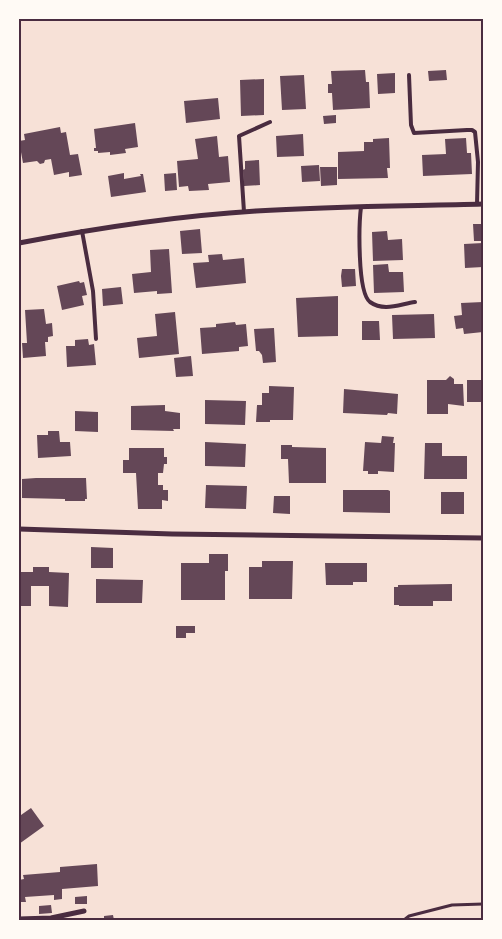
<svg xmlns="http://www.w3.org/2000/svg" width="502" height="939" viewBox="0 0 502 939" font-family="Literata,serif">
<style>
.building{fill:#644757}
.lines{fill:none;stroke-linecap:round;stroke-linejoin:round}
.path{stroke:#4a2c40;stroke-width:3}
.service{stroke:#4a2c40;stroke-width:4}
.minor{stroke:#4a2c40;stroke-width:5}
.neatline{fill:none;stroke:#4a2c40;stroke-width:2}
</style>
<rect width="100%" height="100%" fill="#f7e1d7"/>
<path class="building" d="M365,70L366,82H369L370,108L333,110L332,93H328V84H332L331,71Z
M446,70L447,80L429,81L428,71Z
M395,73V93L378,94L377,74Z
M304,75L306,109L282,110L280,76Z
M264,79V115L241,116L240,80Z
M218,98L220,119L186,123L184,101Z
M336,115V123L324,124L323,116Z
M135,123L138,147L125,149L126,153L110,155V152L98,153V151H94V148H96L94,129Z
M60,127L61,133L66,132L70,155L78,154L82,175L69,177V172L54,175L51,159L45,160L44,163L40,164L37,161L23,163L19,141L25,140L24,134Z
M303,134L304,156L277,157L276,136Z
M217,136L219,157L228,156L230,182L208,184L209,190L189,191L188,186L179,187L177,161L198,159L195,139Z
M389,138L390,168H387L388,178L338,179V152L364,151V142H373V139Z
M466,138L467,153H471L472,174L423,176L422,155L446,154L445,139Z
M259,160L260,185L244,186L243,170L245,169V161Z
M319,165L320,181L302,182L301,166Z
M320,167H337V185L321,186Z
M124,173V179L141,176L140,174H143L146,192L111,197L108,176Z
M176,173L177,190L165,191L164,174Z
M473,224H483V241H474Z
M200,229L202,253L182,254L180,231Z
M387,231L388,240L402,239L403,260L373,261L372,232Z
M483,243V267L465,268L464,244Z
M169,249L172,293L157,294V291L134,293L132,274L151,272L150,250Z
M222,254L223,260L244,258L246,283L196,288L193,263L209,262L208,255Z
M388,264L389,272H403L404,292L374,293L373,265Z
M342,269H355L356,286L342,287L341,276Z
M79,281L80,283L84,282L87,295L82,296L84,305L62,310L57,286Z
M121,287L123,304L103,306L102,289Z
M338,296V336L298,337L296,298Z
M483,302V332L464,334L463,328L456,329L454,316L462,315L461,303Z
M44,309L46,324L52,323L53,336L48,337V342H45L46,356L23,358L22,343H27L25,310Z
M175,312L179,354L139,358L137,338L157,336L155,314Z
M434,314L435,338L393,339L392,315Z
M362,321H379L380,340H362Z
M235,322L236,325L246,324L248,346L239,347V351L202,354L200,328L216,327V324Z
M274,328L276,362L263,363L262,355L259,351H256L254,329Z
M88,339L89,345L94,344L96,365L67,367L66,346H75V340Z
M191,356L193,376L176,377L174,358Z
M450,376L454,379V384H463L464,406L448,404V414H427V380H446Z
M467,380H483V402H467Z
M269,386L294,387L293,420H270V422H256L257,405H262V393H269Z
M344,389L398,394L397,414L388,413L387,415L343,413Z
M205,400L246,401L245,425L205,424Z
M165,405V411L180,413V429H173L174,431L131,430V406Z
M75,411L98,412V432L75,431Z
M48,431H59L60,442H70L71,456L38,458L37,435H48Z
M382,436L394,437L393,443H395L394,472L378,471V474H368V471H363L365,442L381,443Z
M205,442L246,444L245,467L205,466Z
M425,443H442V456H467V479H424Z
M281,445H292V447L326,448V483H289L288,459H281Z
M129,448H164V457H167V464H164L163,473H158V485H163V490H168V501L162,500V509H138L136,473H123V460H129Z
M36,478H86L87,499H85V501H65V499L22,498V479Z
M206,485L247,486L246,509L205,508Z
M343,490H388L390,491V513L343,512Z
M441,492H464V514H441Z
M274,496H290V514L273,513Z
M91,547L113,548V568H91Z
M209,554H228V571H225V600H181V563H209Z
M262,561H293L292,599H249V567H262Z
M325,563H367V582H353V585H326Z
M33,567H49V572L69,573L68,607L49,606V586H31V606H19V572H33Z
M96,579L143,580L142,603H96Z
M452,584V601H433V606H399V605H394V587H398V585Z
M176,626H195V633H186V638H176Z
M31,808L44,826L19,844V812L21,815Z
M97,864L98,886L62,889V899L54,900V895L25,897L26,902H19V880L24,879L23,875L60,872V867Z
M87,896V904H75V897Z
M51,905L52,913L39,914V906Z
M113,915L114,920H104V916Z"/>
<g class="lines">
<path class="path" d="M404,920L409,916L452,905L483,904"/>
<path class="service" d="M409,75L411,125L414,133L467,130H472L475,132L478,162L477,204
M361,207C359,223 357,292 370,302C384,312 400,304 415,302
M244,212L239,136L270,122
M82,231L93,291L96,339"/>
<path class="minor" d="M19,243C97,228 176,216 256,211C331,206 407,206 483,204
M19,529L172,534L483,538
M19,919L51,918L84,911"/>
</g>
<rect width="502" height="939" fill="none" stroke="#fffaf5" stroke-width="40"/>
<rect x="20" y="20" width="462" height="899" class="neatline"/>
</svg>
